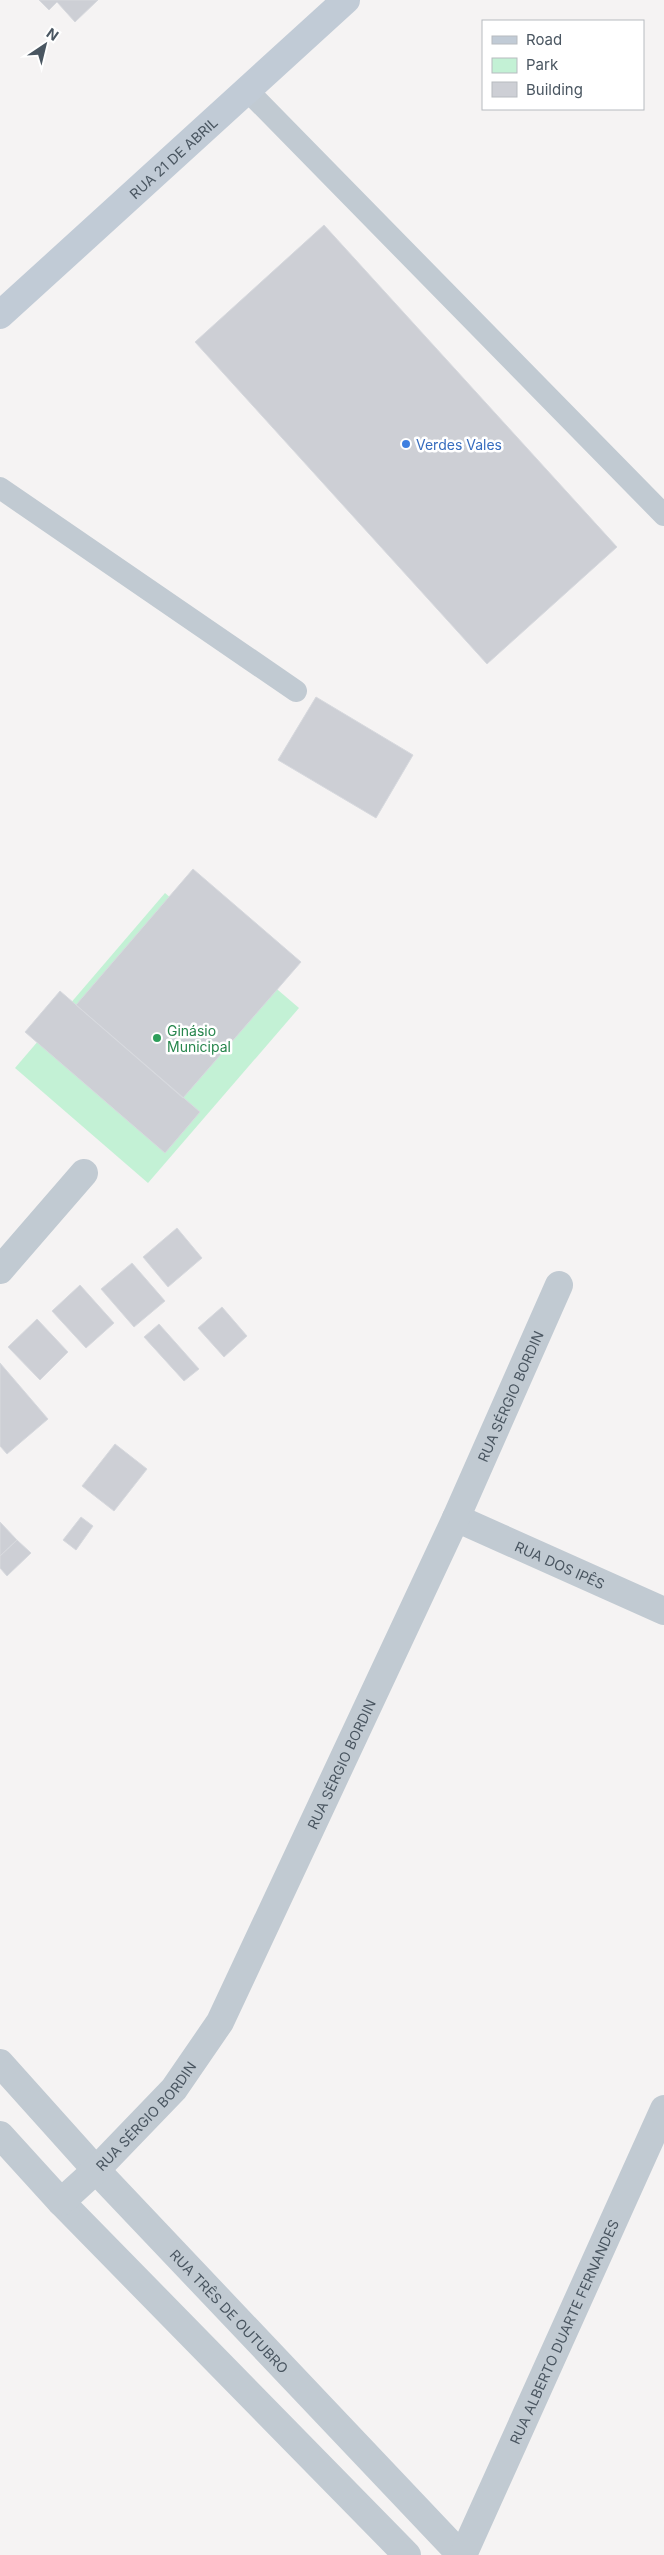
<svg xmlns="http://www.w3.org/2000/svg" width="664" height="2555" viewBox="0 0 664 2555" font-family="Inter,sans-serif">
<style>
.green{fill:#c3f1d5}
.building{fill:#cdcfd5;stroke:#d7d9de}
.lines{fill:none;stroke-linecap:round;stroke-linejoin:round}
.lane{stroke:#c1cad2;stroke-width:22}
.street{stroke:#c1cad2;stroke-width:28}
.secondary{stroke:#c1cbd6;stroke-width:28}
.shop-dot{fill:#3f7fe0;stroke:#fff;stroke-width:2}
.leisure-dot{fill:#2e9e5b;stroke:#fff;stroke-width:2}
.labels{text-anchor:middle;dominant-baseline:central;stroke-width:5;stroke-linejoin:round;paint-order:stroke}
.street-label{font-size:14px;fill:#4a5661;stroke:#fff}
.shop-label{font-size:14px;fill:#366cbe;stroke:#fff;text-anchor:start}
.leisure-label{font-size:14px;fill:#27864d;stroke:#fff;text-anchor:start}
</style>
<rect width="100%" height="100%" fill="#f5f3f3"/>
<path class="green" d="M165,893L299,1008L148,1183L15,1068Z"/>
<path class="building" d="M39,0H98L75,22L57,2L49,10Z
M324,225L617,547L487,664L195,342Z
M316,697L413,755L376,818L278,760Z
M193,869L301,962L183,1098L76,1005Z
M60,991L200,1112L165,1153L25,1032Z
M177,1228L202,1258L168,1287L143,1257Z
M132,1263L165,1301L134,1327L101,1289Z
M80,1285L114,1323L86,1348L52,1311Z
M222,1307L247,1336L224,1357L198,1328Z
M37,1319L68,1352L40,1380L8,1347Z
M159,1324L199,1369L184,1381L144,1337Z
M0,1363L48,1419L7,1454L0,1446Z
M115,1444L147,1469L114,1511L82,1486Z
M81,1517L93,1526L76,1550L63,1540Z
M0,1522L17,1540L0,1556Z
M17,1540L31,1553L7,1576L0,1568V1556Z"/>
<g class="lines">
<path class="lane" d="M247,90L664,515
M0,488L296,691"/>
<g class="street">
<path d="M0,1270L84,1173"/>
<path id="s1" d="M456,1518L664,1611"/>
<path id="s2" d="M0,2063L96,2170L461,2555"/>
<path d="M0,2135L61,2202L407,2555"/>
<path id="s3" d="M61,2202L96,2170L174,2089L220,2022L456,1518L559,1285"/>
<path id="s4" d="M463,2555L664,2109"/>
</g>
<path class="secondary" id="s5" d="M0,315L346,0"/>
</g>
<circle class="shop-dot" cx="406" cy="444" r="5"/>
<circle class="leisure-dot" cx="157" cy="1038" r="5"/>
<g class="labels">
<g class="street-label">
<text stroke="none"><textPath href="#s5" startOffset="234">RUA 21 DE ABRIL</textPath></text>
<text stroke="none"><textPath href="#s3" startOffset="931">RUA SÉRGIO BORDIN</textPath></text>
<text stroke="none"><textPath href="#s1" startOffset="114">RUA DOS IPÊS</textPath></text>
<text stroke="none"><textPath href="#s3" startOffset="526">RUA SÉRGIO BORDIN</textPath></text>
<text stroke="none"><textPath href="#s3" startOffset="121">RUA SÉRGIO BORDIN</textPath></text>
<text stroke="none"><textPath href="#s2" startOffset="338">RUA TRÊS DE OUTUBRO</textPath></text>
<text stroke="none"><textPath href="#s4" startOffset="245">RUA ALBERTO DUARTE FERNANDES</textPath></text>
</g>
<g class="shop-label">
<text x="416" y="444">Verdes Vales</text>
</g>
<g class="leisure-label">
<text x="167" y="1030">Ginásio<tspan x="167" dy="16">Municipal</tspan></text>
</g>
</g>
<rect x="482" y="20" width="162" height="90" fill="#ffffff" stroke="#b7bbc0"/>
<rect x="492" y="36" width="25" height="8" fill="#c1cbd6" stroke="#b7bbc0"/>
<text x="526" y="45" font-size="15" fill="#4a5661">Road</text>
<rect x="492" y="58" width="25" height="15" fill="#c3f1d5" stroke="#b7bbc0"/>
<text x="526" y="70" font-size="15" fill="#4a5661">Park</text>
<rect x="492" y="82" width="25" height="15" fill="#cdcfd5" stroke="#b7bbc0"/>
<text x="526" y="95" font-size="15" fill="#4a5661">Building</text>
<g transform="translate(45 45) rotate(35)" stroke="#ffffff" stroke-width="4" paint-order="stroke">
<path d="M0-4L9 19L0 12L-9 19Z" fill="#4a5661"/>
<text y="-8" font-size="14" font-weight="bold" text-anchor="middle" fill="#4a5661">N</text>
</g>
</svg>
